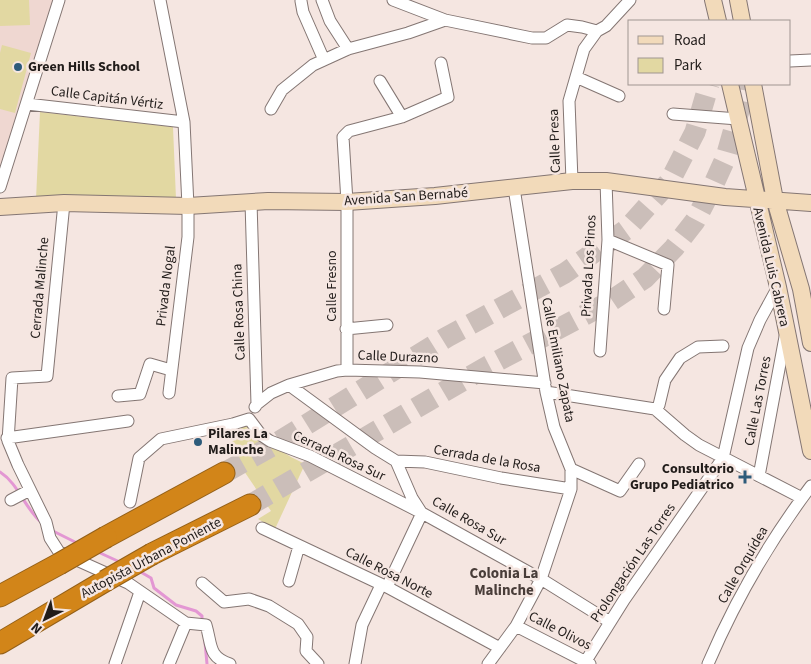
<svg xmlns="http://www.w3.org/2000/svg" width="811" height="664" viewBox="0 0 811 664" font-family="'Source Sans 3',sans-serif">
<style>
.built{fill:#efd7d1}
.green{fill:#e2d8a2}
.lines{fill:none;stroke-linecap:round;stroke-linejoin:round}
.stream{stroke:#e397d3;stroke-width:3}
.highway-tunnel{stroke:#cbbeb9;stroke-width:21;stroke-dasharray:21 11;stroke-linecap:butt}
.street-casing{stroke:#847673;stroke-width:13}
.secondary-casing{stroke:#847673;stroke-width:18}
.highway-casing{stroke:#946019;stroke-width:23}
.street{stroke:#fff;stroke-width:11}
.secondary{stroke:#f2daba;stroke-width:16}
.highway{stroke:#d28519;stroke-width:21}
.highway-bridge-casing{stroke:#946019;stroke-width:23;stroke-linecap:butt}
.highway-bridge{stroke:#d28519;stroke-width:21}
.poi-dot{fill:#2d5b7a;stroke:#f5e6e1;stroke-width:2}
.labels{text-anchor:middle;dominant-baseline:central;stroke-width:5;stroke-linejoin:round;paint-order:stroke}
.poi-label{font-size:14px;font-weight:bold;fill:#211c1a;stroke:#f5e6e1;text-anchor:start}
.street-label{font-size:14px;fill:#211c1a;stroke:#f5e6e1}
.neighbourhood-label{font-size:15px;font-weight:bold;fill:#493d39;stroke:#f5e6e1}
</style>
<rect width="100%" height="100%" fill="#f5e6e1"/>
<path class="built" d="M0,0H57L0,179Z"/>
<path class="green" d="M0,0H29L30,25L0,26Z
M2,45L31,53L15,113L0,109V53Z
M40,112L173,127L176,199H36Z
M247,422L258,437L291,457L305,464L275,529L258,519L271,511L227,446L238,437L236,427Z"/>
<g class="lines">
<path class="stream" d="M0,472C19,484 24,508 42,523
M53,531L79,544
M98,552L122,563
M139,571L151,578L154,588L176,605L196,611L202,616V621
M205,642L207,664"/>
<path class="highway-tunnel" d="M224,473L272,446L447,337L565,273L627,229L670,181L695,132L709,84
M250,505L488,366L611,301L645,278L674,248L695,221L712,188L726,157L739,111L744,84"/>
<g class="street-casing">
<path id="street" d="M160,0L184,122L188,206V237L169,393
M322,0L330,21L348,49
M393,0L445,20
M301,1L303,12L324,60
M790,61L811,60
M576,77L619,96
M380,81L402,117
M27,104L184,122
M271,109L282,90L313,65L348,49L408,33L445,20L532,38H546L567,25L582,27L597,31
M673,114L738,119
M572,181L569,101L584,49L597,31L606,26L630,0
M0,187L59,0
M251,202L257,404L255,407
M64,203L47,376L12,378L8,441L18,465L46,522L50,538L59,552L128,583L186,623L206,625C212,645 208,657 230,664
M608,240L668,265L664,309
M346,329L387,325
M600,351L608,240L606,181
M347,370V202L343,137L349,131L402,117L448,97L441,63
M289,385L375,448L396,461L412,498L421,512
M546,392L655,409L685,435L699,445L802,498
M118,396L140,394L150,364L171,370
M257,404L271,393L289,385L337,371L347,370L420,372L545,383
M655,409L659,405L665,380L680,358L698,347L723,346
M249,419L261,435L270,441L310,456L422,513L541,579L610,622
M7,438L128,421
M396,461L425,462L501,478L571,489
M571,469L620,491L639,464
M759,476L785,337
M11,500L30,490
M130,502L139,458L161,439L233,424L249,419
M262,528L387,587L500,648
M289,581L299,546
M202,583L224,602L249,599L269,606L298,624L307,637L306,651L318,664
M387,587L422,513
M516,626L590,664
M115,664L140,592
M169,664L186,623
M355,664L362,625L381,585
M488,664L516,626L541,579L571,489V469L554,427L546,392L514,188
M584,664L624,600L723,458L748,348L760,320L778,287
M708,664C734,603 771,539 811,486"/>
</g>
<g class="secondary-casing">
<path id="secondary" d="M713,0L718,21
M738,0L742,21
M730,84L778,287L811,451
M753,84L775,200L801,289L811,343
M0,207L64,203L188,206L268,201L347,202L435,196L572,181H606L725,197L811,203"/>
</g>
<g class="highway-casing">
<path id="highway" d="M106,537L224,473
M152,554L250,505
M0,596L59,564
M0,643L105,581"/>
</g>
<use href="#street" class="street"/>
<use href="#secondary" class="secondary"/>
<use href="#highway" class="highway"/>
<g class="highway-bridge-casing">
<path id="highway-bridge" d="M59,564L106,537
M105,581L152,554"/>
</g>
<use href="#highway-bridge" class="highway-bridge"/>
</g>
<g class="poi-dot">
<circle cx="18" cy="67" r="5"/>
<circle cx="198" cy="442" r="5"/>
<path d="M742.5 469.5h5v5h5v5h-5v5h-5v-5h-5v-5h5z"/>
</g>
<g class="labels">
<g class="poi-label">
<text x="28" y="67">Green Hills School</text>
<text x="208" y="434">Pilares La<tspan x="208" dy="16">Malinche</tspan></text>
<text x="734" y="469" text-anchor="end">Consultorio<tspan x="734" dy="16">Grupo Pediatrico</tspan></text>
</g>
<g class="street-label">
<text transform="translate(107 98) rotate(7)">Calle Capitán Vértiz</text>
<text transform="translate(555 141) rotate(-92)">Calle Presa</text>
<text transform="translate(406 197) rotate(-4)">Avenida San Bernabé</text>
<text transform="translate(589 266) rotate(-87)">Privada Los Pinos</text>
<text transform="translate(771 267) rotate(77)">Avenida Luis Cabrera</text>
<text transform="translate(166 286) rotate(-83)">Privada Nogal</text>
<text transform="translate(332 286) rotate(-90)">Calle Fresno</text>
<text transform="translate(40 288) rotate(-85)">Cerrada Malinche</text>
<text transform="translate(239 312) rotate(-92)">Calle Rosa China</text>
<text transform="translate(398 357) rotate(2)">Calle Durazno</text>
<text transform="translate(558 360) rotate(79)">Calle Emiliano Zapata</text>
<text transform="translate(758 401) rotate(-79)">Calle Las Torres</text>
<text transform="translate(339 456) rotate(25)">Cerrada Rosa Sur</text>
<text transform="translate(487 459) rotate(10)">Cerrada de la Rosa</text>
<text transform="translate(469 521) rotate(30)">Calle Rosa Sur</text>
<text transform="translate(151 558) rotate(-28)">Autopista Urbana Poniente</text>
<text transform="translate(633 563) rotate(-56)">Prolongación Las Torres</text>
<text transform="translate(743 565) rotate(-60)">Calle Orquídea</text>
<text transform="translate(389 573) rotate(27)">Calle Rosa Norte</text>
<text transform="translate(560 631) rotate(27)">Calle Olivos</text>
</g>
<g class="neighbourhood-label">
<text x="504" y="573">Colonia La<tspan x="504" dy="17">Malinche</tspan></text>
</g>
</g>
<rect x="628" y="20" width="162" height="65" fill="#f5e6e1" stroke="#a09591"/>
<rect x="638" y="36" width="25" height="8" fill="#f2daba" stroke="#a09591"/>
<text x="674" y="45" font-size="15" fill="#211c1a">Road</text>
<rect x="638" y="58" width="25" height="15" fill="#e2d8a2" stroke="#a09591"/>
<text x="674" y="70" font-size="15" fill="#211c1a">Park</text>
<g transform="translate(45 619) rotate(222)" stroke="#f5e6e1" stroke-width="4" paint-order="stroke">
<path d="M0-4L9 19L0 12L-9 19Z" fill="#211c1a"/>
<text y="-8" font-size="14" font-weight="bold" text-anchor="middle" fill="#211c1a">N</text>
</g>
</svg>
